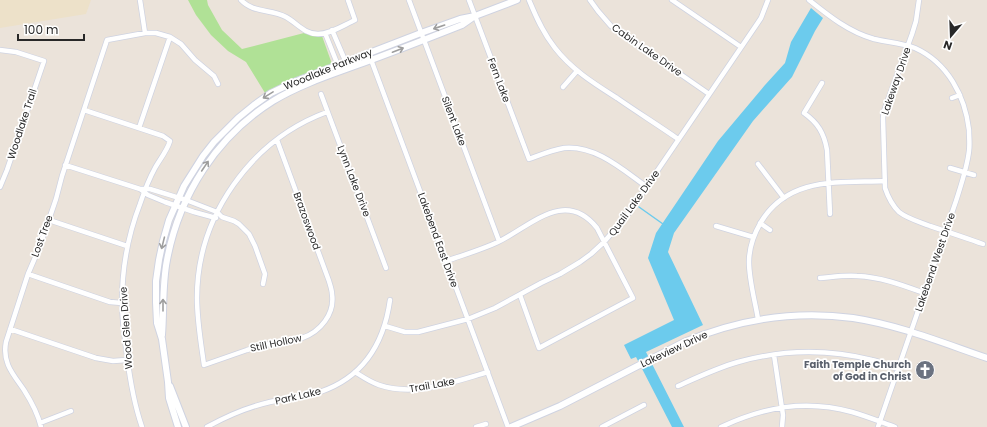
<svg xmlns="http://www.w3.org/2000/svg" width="987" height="427" viewBox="0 0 987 427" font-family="Poppins,sans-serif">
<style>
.education{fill:#ede1c9}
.green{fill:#b0e196}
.water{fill:#6ccbed}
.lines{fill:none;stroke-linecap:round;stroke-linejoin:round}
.stream{stroke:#6ccbed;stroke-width:1.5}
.street-casing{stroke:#cfd3e1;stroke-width:6}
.secondary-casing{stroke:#cfd3e1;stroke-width:8}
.street{stroke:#fff;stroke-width:4.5}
.secondary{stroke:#fff;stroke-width:6}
.oneway{stroke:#9e9e9e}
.labels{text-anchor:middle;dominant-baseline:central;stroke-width:3.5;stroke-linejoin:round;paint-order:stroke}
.street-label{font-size:10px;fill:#282828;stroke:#fff}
.worship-label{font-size:10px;font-weight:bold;fill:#5b616d;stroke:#fff;text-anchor:end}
</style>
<rect width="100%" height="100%" fill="#ebe3da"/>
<path class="education" d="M0,0H91L86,14L0,28Z"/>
<path class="green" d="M188,0H207L208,5L222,30L242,49L304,33L314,36H322L332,64L293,79L273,90L272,89L265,93L246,62L228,51L211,35L196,15Z"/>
<path class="water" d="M811,8L823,18L815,31L792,77L753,121L674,233L668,252L703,325L646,352L684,427H672L636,357L631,359L624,345L674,320L648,258L656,233L718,141L765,85L785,63L791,42Z"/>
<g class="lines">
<path class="stream" d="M639,207L663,224"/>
<g class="street-casing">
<path id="street" d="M140,0L145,33
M241,0C253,13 271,9 286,17C297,23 304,34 318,34C331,34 344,25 355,20L348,0
M409,0L499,241
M469,0L529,159C540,155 552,150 564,148C596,145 623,170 647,187
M529,0C536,17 543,33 555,48C572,70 595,84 617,98C637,112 658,125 678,139
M590,0L598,11L611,26L709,94
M672,0L741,47
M809,0C829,16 849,32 874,39C887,42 902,43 915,48C948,63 965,96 969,130C969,137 970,144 969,151C967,168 961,185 956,201L878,427
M919,0L916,21L912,34L884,111L883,118L885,188C888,197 892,205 899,212C908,219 920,222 930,226C948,232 966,238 983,244
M332,30L347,65
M325,33L339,68
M0,50L16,52L44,61L7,170L0,187
M370,57L508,427
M822,83L804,113C818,123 824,133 827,150L830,214
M563,87L577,71
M321,94L386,268
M952,98L960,95
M84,110L163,136L170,141C167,151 160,159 155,168C149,179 144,192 140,204C128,235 122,268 122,302C122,320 125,338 127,356C130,380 134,404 142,427
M139,128L170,37
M277,140L329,281C330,285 332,290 332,294C335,314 320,332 302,338L260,346L247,350L204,365C201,343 197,321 197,298C197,216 251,140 327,112
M758,164L784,198
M65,165L140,189L148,195L165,202L194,212L216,218
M950,168L974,175
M140,189H150L186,200L217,212L222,217L234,221L239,224L249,234L255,246L265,274L263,284
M49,220L127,246
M760,223L770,230
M716,226L753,237
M446,261C463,255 481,250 498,242C531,226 565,188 597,228L633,298L539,348L520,295
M28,274L110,302L122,303
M820,278C832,277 845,275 857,276C881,277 902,285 924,293
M758,319C755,301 749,280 749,262C749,247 754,234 761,222C789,176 839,183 885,181
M385,326L405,332H418L468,319L495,308L541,283L560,274L580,262L591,254L604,242L628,214L757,24L761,18L768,0
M10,329L96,358L113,361L127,360
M774,355L783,415L782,427
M355,372C363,377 370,382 379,385C415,397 453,382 488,372
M678,386C698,377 717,368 738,362C781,350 828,349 872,360C881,362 889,366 898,369
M40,423L71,411
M41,427C38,414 31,401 24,390C13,374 2,363 6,342L28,274L40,246L56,199L62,176L107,40L145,33H156L170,37L181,44L195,60L214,76L218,84
M207,427C227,416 248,407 270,402C286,398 304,397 320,392C364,377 384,343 390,300
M476,427L486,424
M602,427L644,405
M721,427C764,407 805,399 852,412C866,416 881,422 895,427"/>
</g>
<g class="secondary-casing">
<path id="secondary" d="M162,335C164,310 162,285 167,260C179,195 217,136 273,101C301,84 333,74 363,63C396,51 429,38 462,25L472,18
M170,386L186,427
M178,427L169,398L168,382L162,339L157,323L156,302V281L159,260L163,241L169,220L184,186L203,156L214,142L238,118L254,105L271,93L294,82L421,33L460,19L475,16L517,0
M511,427L560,406L684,342C739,319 795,310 853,318C899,325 943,343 987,358"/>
</g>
<use href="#street" class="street"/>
<use href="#secondary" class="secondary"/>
</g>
<defs><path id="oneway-shaft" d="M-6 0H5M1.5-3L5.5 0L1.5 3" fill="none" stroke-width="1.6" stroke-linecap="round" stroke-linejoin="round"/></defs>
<g class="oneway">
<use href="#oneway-shaft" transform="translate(439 27) rotate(161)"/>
<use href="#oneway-shaft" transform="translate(398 50) rotate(-21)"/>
<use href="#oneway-shaft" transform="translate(268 95) rotate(148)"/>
<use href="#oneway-shaft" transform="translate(205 166) rotate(-56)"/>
<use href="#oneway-shaft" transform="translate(163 243) rotate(104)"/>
<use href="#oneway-shaft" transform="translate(163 305) rotate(-90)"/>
</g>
<defs>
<g id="church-disc" transform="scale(1)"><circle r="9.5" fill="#6b7280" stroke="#fff"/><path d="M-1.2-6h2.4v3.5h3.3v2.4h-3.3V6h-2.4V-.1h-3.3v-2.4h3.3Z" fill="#fff"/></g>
</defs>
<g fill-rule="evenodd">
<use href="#church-disc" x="925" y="370"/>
</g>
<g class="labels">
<g class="street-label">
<text transform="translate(647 50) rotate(35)">Cabin Lake Drive</text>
<text transform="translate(328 69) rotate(-22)">Woodlake Parkway</text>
<text transform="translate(499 80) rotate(69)">Fern Lake</text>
<text transform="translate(896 81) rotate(-71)">Lakeway Drive</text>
<text transform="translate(454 121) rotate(69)">Silent Lake</text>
<text transform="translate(22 124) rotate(-72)">Woodlake Trail</text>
<text transform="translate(354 181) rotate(69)">Lynn Lake Drive</text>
<text transform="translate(634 203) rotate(-54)">Quail Lake Drive</text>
<text transform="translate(307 221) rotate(70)">Brazoswood</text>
<text transform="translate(42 236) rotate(-70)">Lost Tree</text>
<text transform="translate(438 240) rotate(70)">Lakebend East Drive</text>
<text transform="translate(935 262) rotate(-71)">Lakebend West Drive</text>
<text transform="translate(126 328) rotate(-94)">Wood Glen Drive</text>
<text transform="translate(276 343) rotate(-12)">Still Hollow</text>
<text transform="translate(674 349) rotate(-25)">Lakeview Drive</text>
<text transform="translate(432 385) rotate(-10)">Trail Lake</text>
<text transform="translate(298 396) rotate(-13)">Park Lake</text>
</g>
<g class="worship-label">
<text x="911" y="364">Faith Temple Church<tspan x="911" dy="12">of God in Christ</tspan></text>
</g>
</g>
<g transform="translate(951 36) rotate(199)" stroke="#ffffff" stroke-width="3" paint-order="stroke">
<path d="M0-3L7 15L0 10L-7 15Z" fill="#282828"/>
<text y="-6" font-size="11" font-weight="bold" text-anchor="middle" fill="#282828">N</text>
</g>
<path d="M18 34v6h66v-6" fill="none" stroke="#282828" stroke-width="2"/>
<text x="24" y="34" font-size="12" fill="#282828" stroke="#ffffff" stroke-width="3" paint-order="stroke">100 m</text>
</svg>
